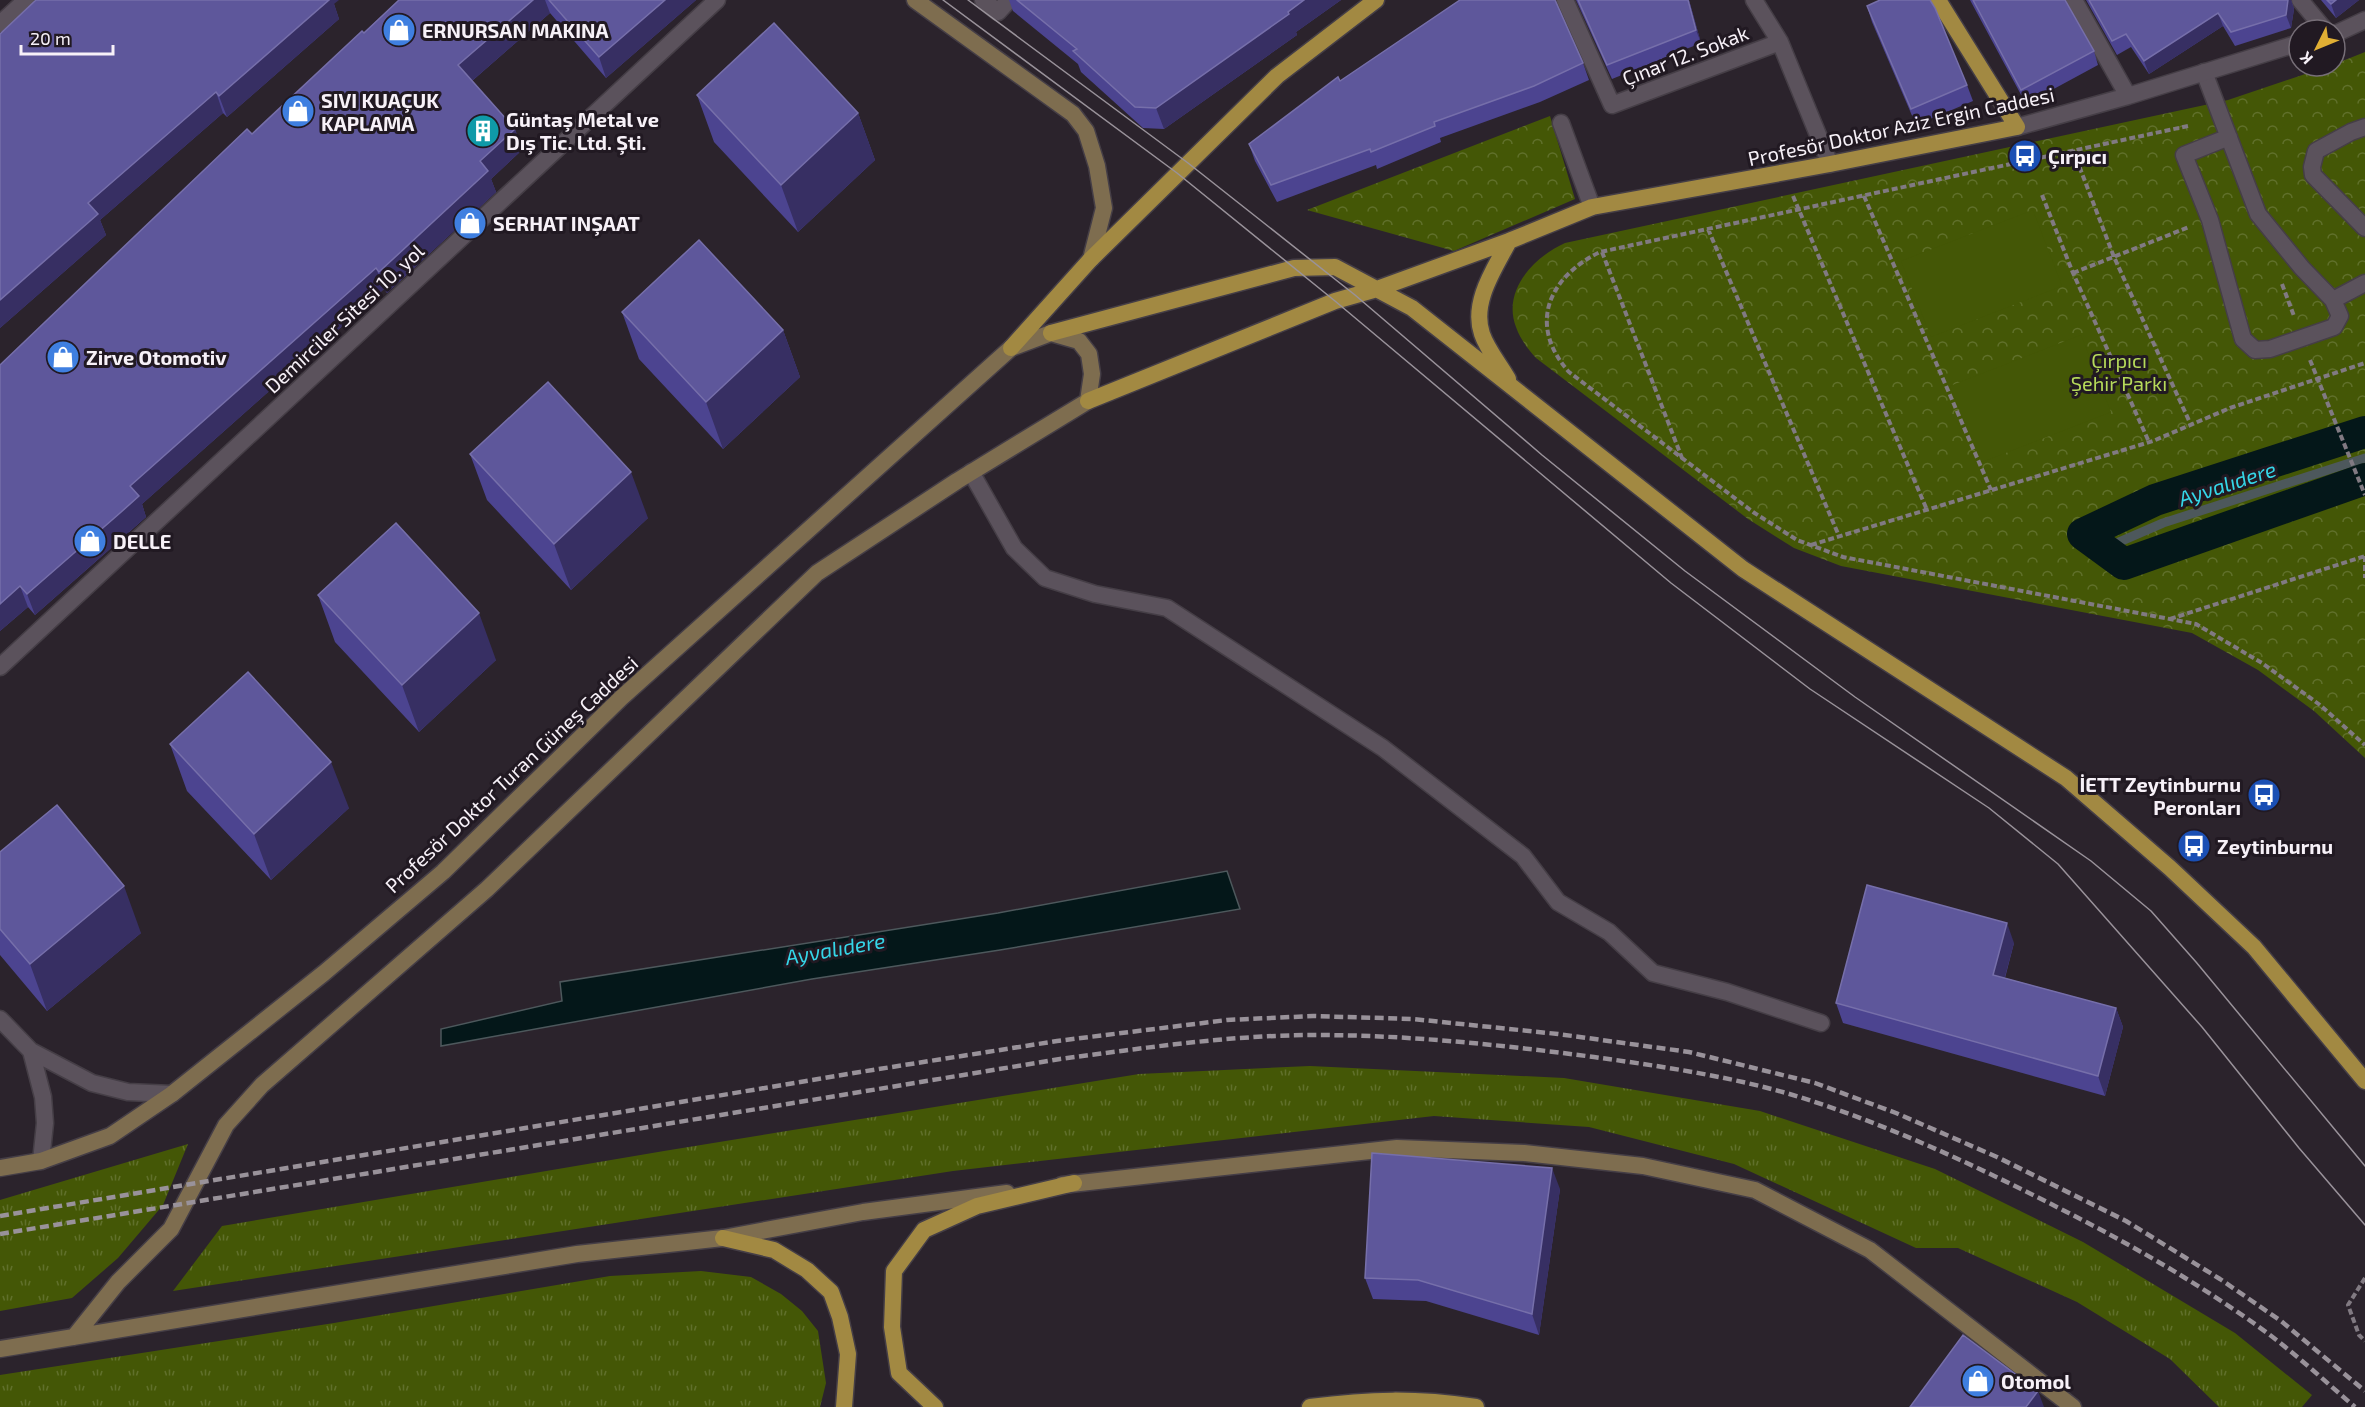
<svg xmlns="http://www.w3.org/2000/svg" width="2365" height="1407" viewBox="0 0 2365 1407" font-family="'Exo 2',sans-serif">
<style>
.grass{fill:url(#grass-tufts)}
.park{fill:url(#park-crowns)}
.garden{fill:#445706}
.water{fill:#041719;stroke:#4d585c;stroke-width:1.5}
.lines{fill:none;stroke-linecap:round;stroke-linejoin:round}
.stream{stroke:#4d585c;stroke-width:9}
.canal{stroke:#041719;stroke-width:32}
.service-casing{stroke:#453e46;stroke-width:19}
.minor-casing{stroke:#453e46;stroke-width:19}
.secondary-casing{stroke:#453e46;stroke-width:19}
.primary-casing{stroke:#453e46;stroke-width:19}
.path{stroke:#817a82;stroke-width:4;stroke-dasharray:6 3;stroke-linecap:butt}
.service{stroke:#5b525c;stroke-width:16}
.minor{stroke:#5b525c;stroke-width:16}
.secondary{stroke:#7e6d4f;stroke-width:16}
.primary{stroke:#a28942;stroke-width:16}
.tram{stroke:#99929a;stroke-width:1.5}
.rail{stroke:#99929a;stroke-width:4.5;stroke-dasharray:9 4.5;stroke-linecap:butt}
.wall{fill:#4c4490}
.shaded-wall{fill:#372f63}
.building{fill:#5e579b;stroke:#766faa;stroke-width:1.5}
.labels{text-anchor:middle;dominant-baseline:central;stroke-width:6;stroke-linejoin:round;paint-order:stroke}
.poi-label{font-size:20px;font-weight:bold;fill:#f7f1f8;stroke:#211922;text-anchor:start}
.street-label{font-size:20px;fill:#f7f1f8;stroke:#211922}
.park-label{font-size:20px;fill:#b6da5a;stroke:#211922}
.water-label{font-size:21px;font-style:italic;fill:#35d6e8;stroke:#211922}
</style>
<defs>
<pattern id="grass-tufts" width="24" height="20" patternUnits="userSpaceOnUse" patternTransform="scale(1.5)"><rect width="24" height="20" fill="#445706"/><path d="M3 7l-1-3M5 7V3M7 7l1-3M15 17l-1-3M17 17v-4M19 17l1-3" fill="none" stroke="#60702b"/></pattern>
<pattern id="park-crowns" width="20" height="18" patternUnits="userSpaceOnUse" patternTransform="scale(1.5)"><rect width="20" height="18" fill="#445706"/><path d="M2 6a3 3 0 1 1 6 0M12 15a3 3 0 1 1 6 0" fill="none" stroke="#60702b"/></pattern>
</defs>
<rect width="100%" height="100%" fill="#2b232c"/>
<path class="grass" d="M1310,1066L1564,1078L1760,1111L1935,1169L2083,1242L2235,1333L2312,1395L2302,1407H2219L2170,1359L2077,1302L1958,1248H1916L1734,1164L1589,1127L1434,1116L953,1171L173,1291L222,1226L664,1151L1139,1074Z
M188,1144L163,1205L118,1258L72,1298L0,1311V1200Z
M701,1271L751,1277L781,1294L802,1311L818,1331L826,1383L820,1407H0V1375L334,1323L610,1276Z"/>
<path class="park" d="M2365,52V758L2314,711L2258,670L2192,633L1841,566L1794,548L1748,519L1536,358C1528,349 1520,339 1516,327C1502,290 1534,257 1565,243L2228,100L2329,66H2335V64Z
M1550,116L1575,199L1454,251L1307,210Z"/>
<path class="garden" d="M2033,210L2062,286L1931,337L1901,261Z
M2081,335L2111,412L1980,463L1950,386Z"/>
<path class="water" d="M1227,871L1240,909L1000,950L812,979L441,1046V1029L562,1001L560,982L998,913Z"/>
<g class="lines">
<path class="stream" d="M2103,549L2163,523L2365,458"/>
<path class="canal" d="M2365,432L2155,500L2083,534L2124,564L2365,479"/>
<g class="service-casing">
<path id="service" d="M2204,72L2258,214L2302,268L2333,300L2340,316L2334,327L2270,349L2255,350L2243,339L2210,220L2184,155L2229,137
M2365,127L2351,132L2316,151L2312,167L2313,175L2365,228
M2333,300L2365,283
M971,472L1014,548L1045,578L1095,594L1167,608L1383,748L1523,856L1558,902L1609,932L1653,973L1727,992L1821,1023"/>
</g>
<g class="minor-casing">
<path id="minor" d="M983,0L998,12L1009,0
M1565,0L1612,105L1780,42
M1754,0L1780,42L1830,164
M2074,0L2128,96
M2300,0L2325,30
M0,24L26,0
M2335,34L2365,20
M1561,123L1592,207
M2017,127L2128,96L2299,43
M0,667L717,0
M0,1019L31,1051L92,1083L128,1092L172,1094
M31,1051L43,1097L45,1123L41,1161"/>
</g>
<g class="secondary-casing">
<path id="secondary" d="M915,0L1073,114L1086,131L1097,166L1104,208L1091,259
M0,1168L41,1161L110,1136L172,1094L324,973L443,872L621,698L1011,348L1051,333L1079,341L1089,354L1092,374L1088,401L957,481L817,573L487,889L262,1085L226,1125L171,1229L118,1282L74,1337
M1062,1185L1397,1148L1524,1153L1643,1166L1755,1190L1870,1250L2073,1407
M0,1349L577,1254L723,1238L863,1212L1007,1193"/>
</g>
<g class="primary-casing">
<path id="primary" d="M1051,333L1294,268L1335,267L1412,308L1743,569L2066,778L2170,868L2254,947L2365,1081
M1011,348L1091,259L1277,76L1376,0
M1508,379C1500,365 1487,349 1482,334C1471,302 1495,268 1509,241
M1088,401L1335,301L1377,289L1509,241L1592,207L1830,164L2017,127L1938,0
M723,1238L774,1250L807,1270L831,1292L840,1317L848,1354L844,1407
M935,1407L899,1373L892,1327L894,1271L924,1230L977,1206L1074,1183
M1310,1407C1370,1399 1416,1398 1476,1407"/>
</g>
<path class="path" d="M2188,126L1600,252C1547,278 1528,326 1569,372L1753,512L1797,540L1843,557L2196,624L2262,663L2320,705L2365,745
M2073,150L2114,257L2191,425
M2042,195L2073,273L2149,442
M1793,196L1927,510
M1864,196L1991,490
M1708,229L1839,536
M1602,252L1682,458
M2073,273L2189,227
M2282,284L2294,316
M2310,360L2365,495
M1811,545L2153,441L2230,408L2365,363
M2365,556V578
M2170,619L2365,556
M2365,1278L2348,1305L2359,1335L2365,1341"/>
<use href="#service" class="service"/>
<use href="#minor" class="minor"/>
<use href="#secondary" class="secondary"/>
<use href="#primary" class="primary"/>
<path class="tram" d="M943,0L1177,173L1335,301L1671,583L1810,689L1989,808L2058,864L2202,1027L2299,1148L2365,1225
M968,0L1188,163L1355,295L1542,455L1685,571L1855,697L2091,861L2151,911L2196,962L2365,1166"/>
<path class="rail" d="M0,1216L860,1072L1057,1041L1227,1020L1313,1016L1413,1019L1558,1034L1689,1052L1815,1083L1896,1113L1997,1157L2126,1221L2220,1279L2281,1321L2365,1391
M0,1234L1060,1059C1145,1048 1230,1035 1316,1035C1409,1035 1502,1045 1594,1057C1666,1067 1743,1078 1812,1101C1894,1128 1972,1164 2049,1203C2125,1241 2201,1284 2270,1335C2299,1357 2327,1383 2355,1407"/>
</g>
<path class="wall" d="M36,0L334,4L339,19L227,117L223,113L100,220L106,235L0,328Z
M399,0H696L606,78L550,13L472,81L515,129L522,150L491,179L496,192L387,293L384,289L142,504L146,517L127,534L35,615L28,607L0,631V365Z
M1009,0H1341L1296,32L1297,35L1164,129L1143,128L1081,72L1078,64L1013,11Z
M1576,0H1689L1701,43L1612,79Z
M1970,0H2065L2094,51L2098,65L2026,104Z
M2086,0H2291L2294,9L2291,28L2235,46L2223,26L2149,74L2131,47L2117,55Z
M2321,0H2359L2336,18Z
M1867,6L1967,85L1973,101L1916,125L1872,22Z
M1583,63L1589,80L1540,102L1440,138L1441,142L1377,169L1376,165L1277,202L1255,161L1249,144L1340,81Z
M697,95L858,113L875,160L798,232L714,142Z
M622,312L783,330L800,377L723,449L639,359Z
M470,454L648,518L571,590L487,500Z
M318,595L496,660L419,732L335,642Z
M170,744L349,808L271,880L187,791Z
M0,852L141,933L47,1011L0,955Z
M2014,943L2005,978L2116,1008L2123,1027L2105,1096L1843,1023L1836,1003Z
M1560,1189L1539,1335L1426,1301L1373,1299L1365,1278Z"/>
<path class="shaded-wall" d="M327,0H339L334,4L339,19L227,117L219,96Z
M533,0H545L550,13L466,86L458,65Z
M665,0H696L606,78L599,57Z
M1304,0H1341L1296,32L1297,35L1164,129L1156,108Z
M1688,0H1689L1701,43L1696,30Z
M2288,0H2291L2294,9L2291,28L2286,15Z
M2336,0H2359L2336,18L2331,4Z
M2218,13L2223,26L2149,74L2144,61Z
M216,92L223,113L100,220L106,235L0,328V300L88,203Z
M858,113L875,160L798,232L781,185Z
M515,129L522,150L491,179L496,192L387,293L379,272L480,161Z
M376,268L384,289L142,504L146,517L35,615L27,594L130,486Z
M783,330L800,377L723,449L706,402Z
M631,472L648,518L571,590L554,544Z
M20,586L28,607L0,631V604Z
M479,613L496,660L419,732L402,685Z
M331,762L349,808L271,880L254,834Z
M124,886L141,933L47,1011L30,964Z
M2007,923L2014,943L2000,995L1993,975Z
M2116,1008L2123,1027L2105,1096L2098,1076Z
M1552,1168L1560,1189L1539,1335L1532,1314Z
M2038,1391L2044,1407H2026Z"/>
<path class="building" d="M36,0H329L219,96L216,92L88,203L98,214L0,300V34Z
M399,0H533L458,65L515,129L480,161L488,171L379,272L376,268L130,486L139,496L120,513L27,594L20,586L0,604V365L247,129L252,134L362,31L364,33Z
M549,0H665L599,57Z
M1017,0H1304L1288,12L1289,14L1156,108L1135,107L1073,51L1077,49Z
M1460,0H1555L1583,63L1534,86L1434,122L1435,126L1371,152L1370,149L1271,185L1249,144L1338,77L1340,81Z
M1578,0H1688L1696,30L1607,65Z
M1880,0H1930L1935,8L1967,85L1911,109L1867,6Z
M1973,0H2065L2094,51L2021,90Z
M2089,0H2288L2286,15L2231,32L2218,13L2144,61L2126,34L2112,41Z
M2327,0H2336L2331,4Z
M774,23L858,113L781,185L697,95Z
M699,240L783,330L706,402L622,312Z
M548,382L631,472L554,544L470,454Z
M396,523L479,613L402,685L318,595Z
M248,672L331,762L254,834L170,744Z
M57,805L124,886L30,964L0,929V852Z
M1867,885L2007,923L1993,975L2116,1008L2098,1076L1836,1003Z
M1372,1153L1552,1168L1532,1314L1418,1280L1365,1278Z
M1963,1335L2038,1391L2026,1407H1910Z"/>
<defs>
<g id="shop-disc" transform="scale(1.725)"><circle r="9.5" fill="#3f7fe0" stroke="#211922"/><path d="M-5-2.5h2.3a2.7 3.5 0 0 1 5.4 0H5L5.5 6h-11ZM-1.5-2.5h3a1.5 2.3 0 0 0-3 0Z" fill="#fff"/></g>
<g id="building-disc" transform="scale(1.725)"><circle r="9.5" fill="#0f9aa8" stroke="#211922"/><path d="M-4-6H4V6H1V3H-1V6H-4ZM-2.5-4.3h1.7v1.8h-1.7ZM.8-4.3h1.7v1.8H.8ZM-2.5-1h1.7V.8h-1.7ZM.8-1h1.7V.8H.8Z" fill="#fff"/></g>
<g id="bus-disc" transform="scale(1.725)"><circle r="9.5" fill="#1a4fb4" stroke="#211922"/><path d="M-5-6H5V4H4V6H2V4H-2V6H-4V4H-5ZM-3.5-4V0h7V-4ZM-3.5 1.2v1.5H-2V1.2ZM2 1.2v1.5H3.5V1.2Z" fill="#fff"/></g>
</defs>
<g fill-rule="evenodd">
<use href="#shop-disc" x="399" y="30"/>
<use href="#shop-disc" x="298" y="111"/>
<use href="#building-disc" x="483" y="131"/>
<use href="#bus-disc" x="2025" y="156"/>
<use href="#shop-disc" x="470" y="223"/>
<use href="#shop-disc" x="63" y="357"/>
<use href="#shop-disc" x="90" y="541"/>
<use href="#bus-disc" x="2264" y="795"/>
<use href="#bus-disc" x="2194" y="846"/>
<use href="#shop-disc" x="1978" y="1381"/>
</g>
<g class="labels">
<g class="poi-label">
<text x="422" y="30">ERNURSAN MAKINA</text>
<text x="321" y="100">SIVI KUAÇUK<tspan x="321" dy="23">KAPLAMA</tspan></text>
<text x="506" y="119">Güntaş Metal ve<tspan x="506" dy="23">Dış Tic. Ltd. Şti.</tspan></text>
<text x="2048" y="156">Çırpıcı</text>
<text x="493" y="223">SERHAT INŞAAT</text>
<text x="86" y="357">Zirve Otomotiv</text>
<text x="113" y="541">DELLE</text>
<text x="2241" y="784" text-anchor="end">İETT Zeytinburnu<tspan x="2241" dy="23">Peronları</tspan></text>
<text x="2217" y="846">Zeytinburnu</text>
<text x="2001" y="1381">Otomol</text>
</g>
<g class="street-label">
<text transform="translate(1685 55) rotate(-21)">Çınar 12. Sokak</text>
<text transform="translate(1901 126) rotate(-12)">Profesör Doktor Aziz Ergin Caddesi</text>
<text transform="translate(344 318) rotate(-43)">Demirciler Sitesi 10. yol</text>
<text transform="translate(511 774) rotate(-43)">Profesör Doktor Turan Güneş Caddesi</text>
</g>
<g class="park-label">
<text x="2119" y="360">Çırpıcı<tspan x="2119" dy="23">Şehir Parkı</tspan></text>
</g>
<g class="water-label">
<text transform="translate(2227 483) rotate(-18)">Ayvalıdere</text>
<text transform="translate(835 948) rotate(-10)">Ayvalıdere</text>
</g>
</g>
<g transform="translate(2317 48) rotate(227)"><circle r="28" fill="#211922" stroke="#776f78" stroke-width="1.5"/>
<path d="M0-4.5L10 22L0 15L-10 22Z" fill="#e1af34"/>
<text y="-9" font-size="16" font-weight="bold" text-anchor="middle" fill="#f7f1f8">K</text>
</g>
<path d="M21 45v9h92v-9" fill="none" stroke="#f7f1f8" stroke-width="3"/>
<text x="30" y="45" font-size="18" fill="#f7f1f8" stroke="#211922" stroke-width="4.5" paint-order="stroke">20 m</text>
</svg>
